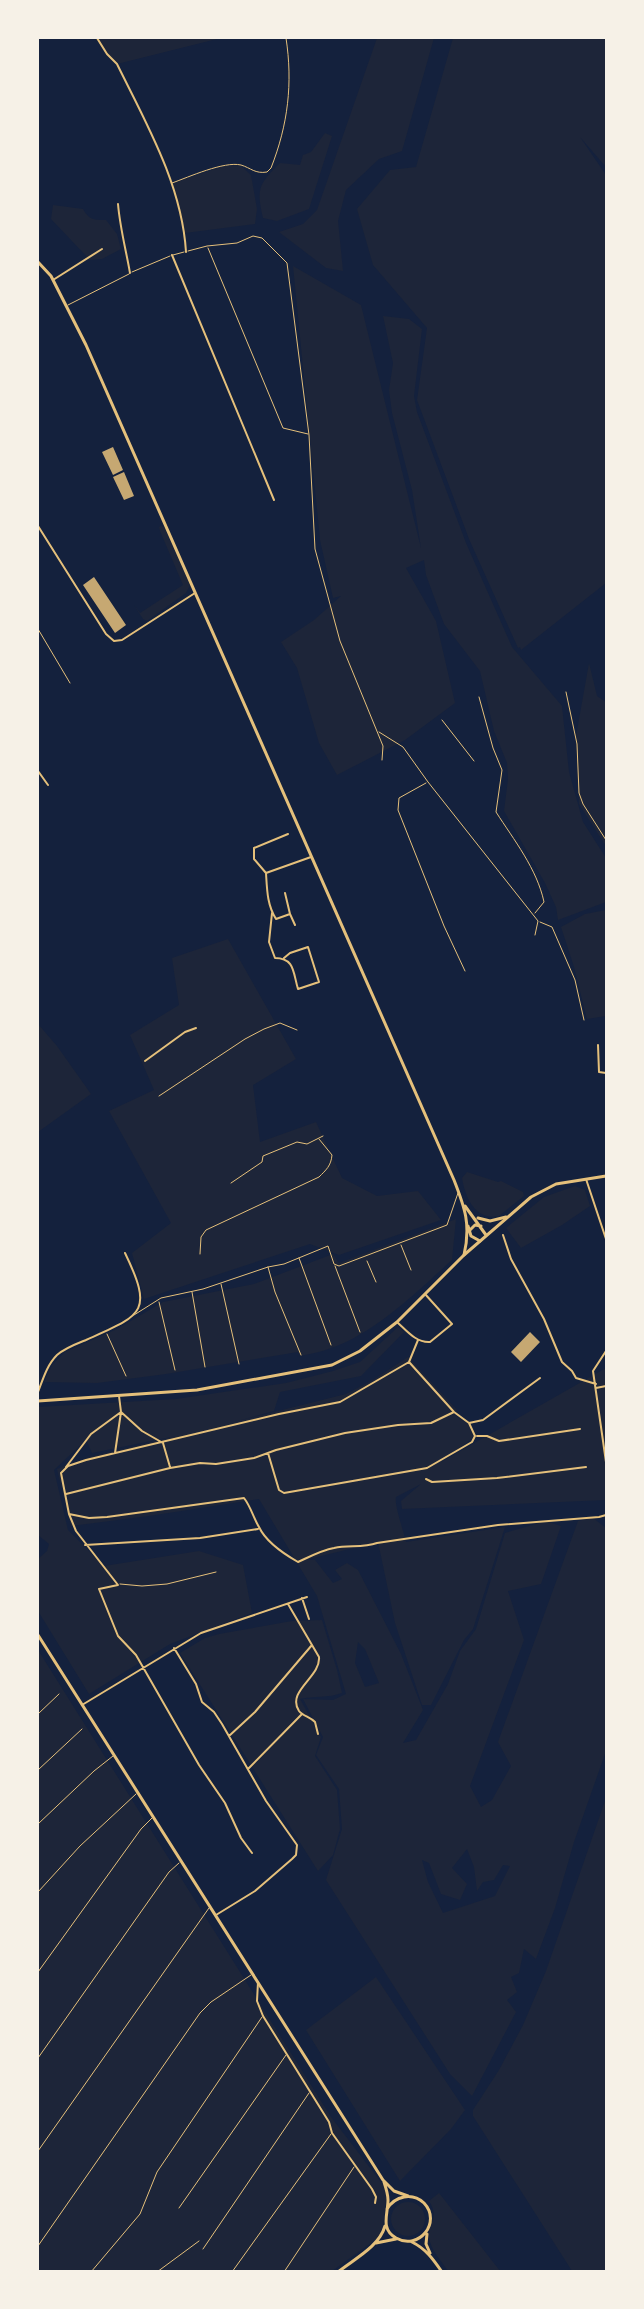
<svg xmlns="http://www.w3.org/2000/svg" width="644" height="2309" viewBox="0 0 644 2309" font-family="Arial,sans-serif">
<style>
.green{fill:#1d2539;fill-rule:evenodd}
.building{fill:#c6a872}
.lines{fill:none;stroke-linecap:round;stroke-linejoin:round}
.path{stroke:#e5c07b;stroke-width:1}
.service{stroke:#e5c07b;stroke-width:1}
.minor{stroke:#e5c07b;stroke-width:2}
.tertiary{stroke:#e5c07b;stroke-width:2}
.secondary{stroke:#e5c07b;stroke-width:3}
.primary{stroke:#e5c07b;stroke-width:3}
</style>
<rect width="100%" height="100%" fill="#14213d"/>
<path class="green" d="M97,38H221L117,64L105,51Z
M377,38H434L402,151L379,159L346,190L338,221L343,271L326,268L279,232L303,224L317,210Z
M453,38H606V167L580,137L606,175V583L521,650L520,647L518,648L469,539L417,400L427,328L373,265L357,209L390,170L416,167Z
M325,133L332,136L309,209L277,221L263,218C256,188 259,184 280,163L300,165L303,155L311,152Z
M240,165L251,175L257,209L255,224L185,233L172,183L224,166Z
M53,205L83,209C89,220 94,220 106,220L117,234L121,249L102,259L90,260L51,219Z
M293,266L361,305L421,548L412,490L392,413L389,390L393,363L383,316L409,319L422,329L414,396L417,412L466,543L512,647L562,706L569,772L583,822L606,858V902L558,920L556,907L545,883L504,811L508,779L507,763L494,731L480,671L444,624L426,575L424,560L406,568L436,621L455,703L405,740L337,775L319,743L297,668L281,642L314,620L341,596L333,598L320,540Z
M161,526L164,527L190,585L186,593L147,621L143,619L134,605L140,613L183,585L160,531L159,527Z
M589,663L597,696L606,702V846L579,804L576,736Z
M606,910V1016L587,1019L574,967L561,927L585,914Z
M228,939L296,1059L253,1085L260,1142L316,1122L342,1178L377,1196L418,1191L441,1220L339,1255L310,1244L144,1299L132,1253L171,1223L109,1111L154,1090L130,1035L179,1005L172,958Z
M38,1024L57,1046L91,1094L38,1132Z
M467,1172L498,1182L501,1181L523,1192L524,1196L499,1216C475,1221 465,1197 462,1178Z
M575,1186L585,1190L590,1206L562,1225L521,1248L506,1228L544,1197Z
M456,1219L452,1260C419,1290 374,1334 331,1348C321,1352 310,1354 300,1356L298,1352L166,1374L97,1383L44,1382L52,1365L65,1352L117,1329L163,1302L254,1284L333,1254L339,1263Z
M398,1327L404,1332L361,1376L280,1392L274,1411L234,1422L346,1394L373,1380L408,1357L457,1410L452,1413L469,1425L474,1437L441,1462L606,1368V1500L402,1509L401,1501L421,1484L396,1497C394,1505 404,1532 406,1542L505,1527L473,1629L464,1640L431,1705H422L395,1623L378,1542L305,1560H315L333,1583L342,1579L335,1570L347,1563L358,1570L401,1654L423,1710L403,1743L416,1740L448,1684L460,1651L476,1629L505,1533L546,1521L561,1526L541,1584L508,1591L524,1640L470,1786L481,1807L492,1800L511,1766L498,1742L578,1521L593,1518L606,1528V1751L574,1842L555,1908L536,1959L524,1949L519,1973L511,1977L517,1992L507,2000L516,2012L472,2096L450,2074L326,1880L342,1829L339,1789L316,1755L323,1737L303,1699L333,1700L346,1694L317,1596L259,1499L149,1516L71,1526L57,1469L89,1457L176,1436L92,1453L86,1440L54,1470L68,1530L104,1566L199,1551L243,1565L252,1613L170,1644L89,1694L38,1611V1559L47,1551L49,1544L38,1535V1407L176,1399L286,1383L333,1371L360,1362ZM358,1642L365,1649L379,1683L365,1687L355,1663ZM467,1849L474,1867L477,1891L483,1882L494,1880L503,1865L510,1866L495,1896L443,1913L428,1882L422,1860L429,1863L441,1894L460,1900L467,1884L452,1868Z
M322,1620L337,1670L342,1693C328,1698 314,1696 300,1699L321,1737L315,1756L337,1790L340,1829L333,1855L318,1871L180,1653L205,1638L219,1634L292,1621Z
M38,1650L331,2117L387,2190L383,2229L378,2238L332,2271H38Z
M606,1798V2271H572L473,2116V2110L499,2070L523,2025L546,1971Z
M376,1977L465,2110L451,2129L400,2181L306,2030Z
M439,2193L497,2267L500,2271H448C442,2262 430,2249 429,2237C428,2222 440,2218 429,2201Z
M391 2219a17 17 0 1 1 34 0a17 17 0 1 1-34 0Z"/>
<path class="building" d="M113,447L123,470L113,475L102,452Z
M124,472L134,496L124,500L113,477Z
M94,577L126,625L115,633L83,585Z
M530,1332L540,1342L521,1362L511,1352Z"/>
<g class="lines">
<path class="path" d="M367,1261L376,1282"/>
<path class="service" d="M172,183C189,177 224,161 241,165C251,168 255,174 267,172L271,168C288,125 293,83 286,38
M208,248L283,428L308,434
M188,251L207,246L237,243L253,236L262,238L287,263L309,435L315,549L340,641L383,746L382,760
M173,255L184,252
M132,272L170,256
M68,305L129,274
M38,629L70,683
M566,692L577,744L579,793L583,804L606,840
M479,697L493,748L502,770L496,812C514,840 537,869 544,902L535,913
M442,720L474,761
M379,732L403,747L428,782L538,921L535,935
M426,783L399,798L398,810L444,926L465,971
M540,922L552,927L575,980L584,1020
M159,1096L245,1039L264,1029L280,1023L297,1030
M231,1183L262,1162L263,1156L297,1142L307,1144L323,1136
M401,1245L411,1270
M200,1254L201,1237L206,1230L319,1177C326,1170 331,1166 332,1155L319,1139
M299,1258L331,1345
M335,1266L360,1332
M268,1267L275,1292L301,1355
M221,1284L239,1364
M192,1292L205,1367
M159,1302L175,1370
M134,1315L161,1298L203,1289L268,1267L284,1264L328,1246L334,1264L339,1266L447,1225L458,1193
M107,1334L126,1376
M120,1584L142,1586L167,1584L216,1572
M38,1714L59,1694
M38,1770L82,1729
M38,1824L94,1771L113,1756
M38,1892L80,1846L136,1794
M38,1972L141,1829L153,1817
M38,2058L169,1872L179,1863
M38,2151L209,1908
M179,2208L286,2055
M38,2246L200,2013L211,2002L251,1975
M203,2249L309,2093
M91,2272L140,2214L157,2172L262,2017
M157,2272L199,2241
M232,2272L331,2134
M284,2272L354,2167"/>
<path class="minor" d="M97,38L107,54L117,64C146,123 182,185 186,252
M118,204C120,228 126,250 130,273
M172,255L274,500
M53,280L102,249
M38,771L48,785
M288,834L254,848V859L266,873L311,857
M266,873C267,889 267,905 276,919L290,914L295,925
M285,893L290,914
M272,913L269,942L275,958C295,958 293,973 298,989L319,982L308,947L290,953L284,958
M598,1045L599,1072L606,1073
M145,1061L185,1032L196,1028
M586,1179L606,1239
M503,1235L511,1259L544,1319L562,1362L572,1371L576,1378L596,1384
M397,1322C406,1330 416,1343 430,1342L452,1324L425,1294
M418,1340L409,1362L454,1412L469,1423L483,1420L540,1378
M606,1351L593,1371L606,1462
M596,1388L606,1386
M38,1392C43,1379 47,1365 57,1355C65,1348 76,1344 86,1340C142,1315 154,1313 125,1253
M477,1436H487L499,1441L580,1429
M115,1453L121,1412L119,1396
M268,1453L279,1490L284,1493L427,1468L472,1442L475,1436L469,1423
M66,1467L91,1434L121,1412L142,1431L163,1443L170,1467
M426,1479L432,1482L497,1478L586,1467
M66,1494L170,1468L200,1463L216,1464L254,1458L276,1450L345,1433L398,1425L431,1423L454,1412
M69,1514L89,1518L107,1517L244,1498C251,1507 253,1517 259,1527C266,1542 284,1554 298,1562C309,1557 322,1550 334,1548C349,1545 363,1548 377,1543L498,1525L599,1517L606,1515
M85,1545L200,1538L258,1529
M302,1598L309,1619
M288,1604L319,1657C321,1677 286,1691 299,1711C303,1716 310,1717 315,1722L318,1734
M174,1648L196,1684L202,1702L214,1712L222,1724L266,1801L297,1845L296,1855L292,1859L255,1891L216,1915
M82,1705L201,1633L307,1597
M229,1736L255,1712L312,1645
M249,1768L302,1714
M252,1853L241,1838L225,1803L199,1765L136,1655L118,1636L99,1589L118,1585L76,1531L69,1514L61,1473L68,1466L86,1460L279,1414L340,1402L409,1362
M258,1982L257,2001L263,2016L329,2122L332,2133L372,2189L376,2197L375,2203"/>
<path class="tertiary" d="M38,526L106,634L114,641L122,640L195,593"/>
<path class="secondary" d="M38,262L51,276L86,345L454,1180C465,1208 471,1225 464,1255
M465,1206L486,1235
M478,1218L490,1221L506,1217
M468,1226L471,1236L480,1241
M470,1230L475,1225L481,1226"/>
<path class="primary" d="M38,1401L197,1390L332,1365L360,1351L397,1322L464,1255L531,1197L556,1184L606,1176
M38,1635L383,2180L394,2191L408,2196
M384,2182C386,2188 388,2194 388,2200C388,2214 380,2229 396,2238C419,2251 442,2222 424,2203C412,2192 395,2196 387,2209
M427,2234L426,2244L430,2253
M412,2242C426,2249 433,2259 442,2272
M376,2243L396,2239
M338,2272C354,2259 379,2247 385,2226"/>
</g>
<rect width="644" height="2309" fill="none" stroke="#f6f1e7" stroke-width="78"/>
</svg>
